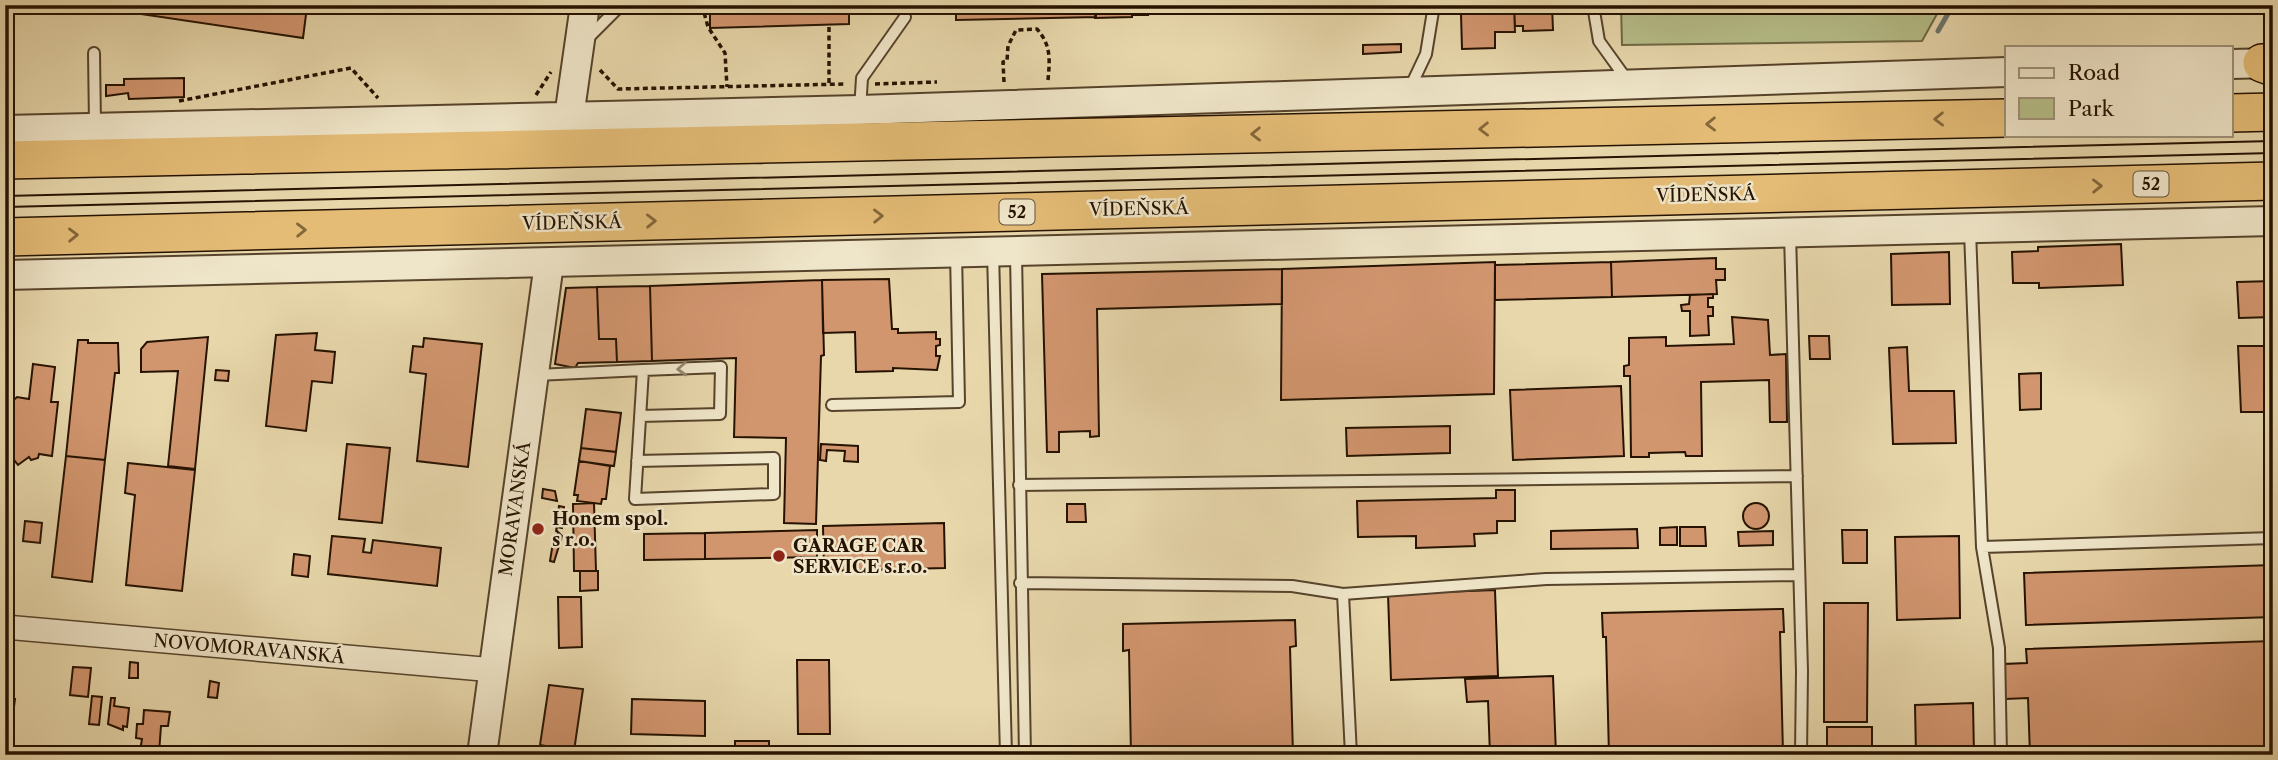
<svg xmlns="http://www.w3.org/2000/svg" width="2278" height="760" viewBox="0 0 2278 760" font-family="'Libre Caslon Text',serif">
<style>
.green{fill:#b6be89;stroke:#6e6844;stroke-width:2}
.lines{fill:none;stroke-linecap:round;stroke-linejoin:round}
.stream{stroke:#6b756b;stroke-width:5}
.building{fill:#d2966f;stroke:#251200;stroke-width:2}
.service-casing{stroke:#56432b;stroke-width:14}
.minor-casing{stroke:#56432b;stroke-width:26}
.tertiary-casing{stroke:#56432b;stroke-width:32}
.trunk-casing{stroke:#251200;stroke-width:40}
.path{stroke:#251200;stroke-width:3.5;stroke-dasharray:5 3.5;stroke-linecap:butt}
.service{stroke:#efe5c8;stroke-width:10}
.minor{stroke:#efe5c8;stroke-width:23}
.tertiary{stroke:#efe5c8;stroke-width:28}
.trunk{stroke:#e4bc76;stroke-width:37}
.tram{stroke:#251200;stroke-width:2}
.oneway{stroke:#84673b}
.oneway2{stroke:#94866e}
.poi-dot{fill:#8f2418;stroke:#efe5c8;stroke-width:2.5}
.labels{text-anchor:middle;dominant-baseline:central;stroke-width:5;stroke-linejoin:round;paint-order:stroke}
.shield{fill:#efe5c8;stroke:#62513c;stroke-width:2}
.shield-label{font-size:16px;font-weight:bold;fill:#251200}
.street-label{font-size:18px;fill:#251200;stroke:#efe5c8}
.poi-label{font-size:18px;font-weight:bold;fill:#251200;stroke:#efe5c8;text-anchor:start}
</style>
<rect width="100%" height="100%" fill="#e7d7ab"/>
<filter id="stains"><feTurbulence type="fractalNoise" baseFrequency=".00286" numOctaves="4"/><feColorMatrix values="0 0 0 0 .2 0 0 0 0 .09 0 0 0 0 .02 0 0 0 .5 -.17"/></filter>
<radialGradient id="worn" r=".72"><stop offset=".6" stop-color="#630" stop-opacity="0"/><stop offset="1" stop-color="#630" stop-opacity=".3"/></radialGradient>
<path class="green" d="M1621,5H1942L1922,41L1622,45Z"/>
<g class="lines">
<path class="stream" d="M1938,31L1953,5"/>
</g>
<path class="building" d="M245,5L307,7L303,38L87,6Z
M710,5H868V10H849V24L710,28Z
M956,5H1096V17L956,20Z
M1096,5H1132V17L1095,18Z
M1295,5H1374V10L1295,12Z
M1472,5H1514L1515,32H1495V48L1462,49L1461,14H1472Z
M1514,5H1552L1553,30L1523,31V26H1515Z
M1147,6L1148,15H1133V7Z
M1401,44V52L1363,54V45Z
M184,78V97L129,99L128,93L106,96V85H124V79Z
M2121,244L2123,285L2039,288V283H2013L2012,252L2038,251V247Z
M1949,252L1950,304L1892,305L1891,254Z
M1716,258V269H1725V280H1716L1717,294L1612,297L1611,262Z
M1495,262L1494,394L1281,400L1282,269Z
M1611,262L1612,297L1495,300V265Z
M1282,269V304L1097,309L1099,436L1090,437V431L1059,432V452H1047L1042,274Z
M889,279L892,329H898V333L936,332V339H940V345L936,346V356H940L937,370L893,368V371L856,372L855,332L823,333L822,280Z
M822,280L824,355L821,356L816,524L784,523L786,438L734,437L736,358L652,361L650,286Z
M2273,281V317L2239,318L2237,282Z
M650,286L652,361L617,362L616,339H599L597,287Z
M597,287L599,339H616L617,362L578,363L575,368L555,364L566,288Z
M1713,294V298H1708V307H1713V316H1708L1709,335L1690,336V311H1682L1681,305L1689,304L1690,295Z
M1732,317L1768,320L1770,355L1786,354L1787,422H1770L1769,380L1701,382L1702,456H1686L1685,452L1649,453V457H1631L1630,376H1624V366L1629,365V338L1666,337V346L1734,344Z
M317,333L315,350L335,352L332,383L312,381L306,431L266,426L276,335Z
M1809,336H1829L1830,359H1810Z
M208,337L195,469L168,466L178,371L141,372V349L147,342Z
M424,338L482,344L468,467L417,461L426,374L410,372L413,346L423,347Z
M78,340H88V343H118L119,373H115L105,460L66,456Z
M2238,346H2273V412H2241Z
M1907,347L1909,391H1954L1956,443L1893,444L1889,348Z
M33,364L55,367L51,402H58L52,456L39,454L38,458L31,460L29,457L18,465L5,449V408L17,397L29,399Z
M216,370L229,371L228,381L215,380Z
M2041,373V409L2020,410L2019,374Z
M1621,386L1624,456L1513,460L1510,390Z
M586,409L621,413L616,452L581,448Z
M1450,426V453L1347,456L1346,428Z
M347,444L390,448L382,523L339,519Z
M821,444L858,446V462L844,461L845,451L827,450L826,461L820,460Z
M581,448L616,452L614,466L579,461Z
M66,456L105,460L92,582L52,577Z
M579,461L610,466L606,499H602L601,504L577,501L578,495H574Z
M128,463L195,470L182,591L126,585L135,495L125,493Z
M543,489L555,491L557,501L542,498Z
M1496,490H1515V521H1497V533L1474,534L1475,546L1416,548V536L1358,537L1357,501L1496,498Z
M1743 516a13 13 0 1 1 26 0a13 13 0 1 1-26 0Z
M594,503L596,571H574L573,504Z
M1067,504H1085L1086,522H1067Z
M559,506L564,507L562,528L557,527L556,532Z
M25,521L42,523L40,543L23,541Z
M944,523L945,568L824,571L823,526Z
M1677,527V545H1660V528Z
M1680,527H1705L1706,546H1680Z
M1637,529L1638,548L1551,549V531Z
M817,530V557L705,559V533Z
M1842,530H1867V563H1843Z
M1773,531V545L1739,546L1738,532Z
M558,532L562,536L554,562L550,561L554,536L557,537Z
M705,533V559L644,560V534Z
M332,536L365,539L363,552L371,553L373,540L441,548L437,586L328,574Z
M1959,536L1960,618L1897,620L1895,537Z
M294,554L310,556L308,577L292,575Z
M2273,565V617L2026,625L2024,573Z
M580,571H598V590L580,591Z
M1495,590L1498,676L1391,680L1388,594Z
M558,597H581L582,647L559,648Z
M1824,603H1868L1867,722H1824Z
M1783,609L1784,632H1780L1783,753L1609,755L1606,637H1603L1602,613Z
M1295,620L1296,646L1290,647L1293,755H1131L1129,650L1123,651V624Z
M2273,641V747L2159,752L2160,755H2030L2028,698L2005,699L2003,664L2027,663L2026,649Z
M797,660H829L830,734H798Z
M130,662L138,663V678H129Z
M73,667L91,668L88,697L70,695Z
M1553,676L1556,755H1490L1488,701L1467,702L1465,679Z
M210,681L219,683L217,698L208,697Z
M549,685L583,689L574,751L540,745Z
M92,696L102,697L99,725L89,724Z
M111,698H115L114,706L129,708L127,727L123,726V730L108,724Z
M5,699H15L11,731L5,730Z
M632,699L705,701V736L631,734Z
M1973,703L1974,755H1916L1915,705Z
M144,710L170,712L168,726H161L159,753L140,751L142,739L136,738L137,724H143Z
M1827,727H1872V755H1827Z
M735,741H769V755H735Z"/>
<g class="lines">
<g class="service-casing">
<path id="service" d="M1593,5L1599,41L1627,80
M586,40L621,5
M94,53L95,125
M1409,90L1426,54L1434,5
M860,110L862,78L905,17
M1970,231L1982,547L1999,648L2001,755
M1790,234L1802,671L1801,755
M993,252L1006,755
M1016,254L1025,755
M536,375L643,370L635,499L774,494V458L637,461
M832,405L959,402L956,253
M640,416L720,414L721,367L643,370
M1019,485L1797,476
M1982,547L2273,538
M1020,583L1292,586L1343,594L1546,579L1798,575
M1343,594L1351,755"/>
</g>
<g class="minor-casing">
<path id="minor" d="M5,627L494,670"/>
</g>
<g class="tertiary-casing">
<path id="tertiary" d="M2231,64L2273,63
M569,117L585,5
M5,130L860,110L2007,72
M5,275L2273,221
M482,755L549,263"/>
</g>
<g class="trunk-casing">
<path id="trunk" d="M2262,63L2273,67
M2231,113L2273,112
M5,160L2007,118
M5,237L2273,181"/>
</g>
<path class="path" d="M702,5L708,27L725,53L727,87
M829,27V85
M600,70L618,89L846,84
M1004,82L1003,62L1007,61L1008,46L1016,30L1037,29C1051,45 1050,59 1048,80
M875,84L937,82
M536,95L551,72
M179,101L351,68L378,98"/>
<use href="#service" class="service"/>
<use href="#minor" class="minor"/>
<use href="#tertiary" class="tertiary"/>
<use href="#trunk" class="trunk"/>
<path class="tram" d="M5,196L2273,141
M5,207L2273,153"/>
</g>
<defs><path id="oneway-chevron" d="M-2-3.5L2.5 0L-2 3.5" fill="none" stroke-width="1.6" stroke-linecap="round" stroke-linejoin="round" transform="scale(1.75)"/></defs>
<g class="oneway">
<use href="#oneway-chevron" transform="translate(1939 119) rotate(179)"/>
<use href="#oneway-chevron" transform="translate(1711 124) rotate(179)"/>
<use href="#oneway-chevron" transform="translate(1484 129) rotate(179)"/>
<use href="#oneway-chevron" transform="translate(1256 134) rotate(179)"/>
<use href="#oneway-chevron" transform="translate(2097 186) rotate(-1)"/>
<use href="#oneway-chevron" transform="translate(878 216) rotate(-1)"/>
<use href="#oneway-chevron" transform="translate(651 221) rotate(-1)"/>
<use href="#oneway-chevron" transform="translate(301 230) rotate(-1)"/>
<use href="#oneway-chevron" transform="translate(73 235) rotate(-1)"/>
</g>
<use class="oneway2" href="#oneway-chevron" transform="translate(682 369) rotate(177)"/>
<g class="poi-dot">
<circle cx="538" cy="529" r="7"/>
<circle cx="779" cy="556" r="7"/>
</g>
<g class="labels">
<g class="shield">
<rect x="2133.5" y="171.5" width="35" height="25" rx="5"/>
<rect x="999.5" y="199.5" width="35" height="25" rx="5"/>
</g>
<g class="shield-label">
<text x="2151" y="184">52</text>
<text x="1017" y="212">52</text>
</g>
<g class="street-label">
<text transform="translate(1706 195) rotate(-1)">VÍDEŇSKÁ</text>
<text transform="translate(1139 209) rotate(-1)">VÍDEŇSKÁ</text>
<text transform="translate(572 223) rotate(-1)">VÍDEŇSKÁ</text>
<text transform="translate(515 509) rotate(-82)">MORAVANSKÁ</text>
<text transform="translate(249 649) rotate(5)">NOVOMORAVANSKÁ</text>
</g>
<g class="poi-label">
<text x="552" y="519">Honem spol.<tspan x="552" dy="21">s r.o.</tspan></text>
<text x="793" y="546">GARAGE CAR<tspan x="793" dy="21">SERVICE s.r.o.</tspan></text>
</g>
</g>
<rect width="2278" height="760" fill="none" stroke="#e7d7ab" stroke-width="28"/>
<rect x="7" y="7" width="2264" height="746" fill="none" stroke="#251200" stroke-width="3.5"/>
<rect x="14" y="14" width="2250" height="732" fill="none" stroke="#251200" stroke-width="2"/>
<rect x="2005" y="46" width="228" height="91" fill="#efe5c8" stroke="#9e9178" stroke-width="2"/>
<rect x="2019" y="68" width="35" height="10" fill="#efe5c8" stroke="#9e9178" stroke-width="2"/>
<text x="2068" y="80" font-size="21" fill="#251200">Road</text>
<rect x="2019" y="98" width="35" height="21" fill="#b6be89" stroke="#9e9178" stroke-width="2"/>
<text x="2068" y="116" font-size="21" fill="#251200">Park</text>
<rect width="100%" height="100%" filter="url(#stains)"/>
<rect width="100%" height="100%" fill="url(#worn)"/>
</svg>
